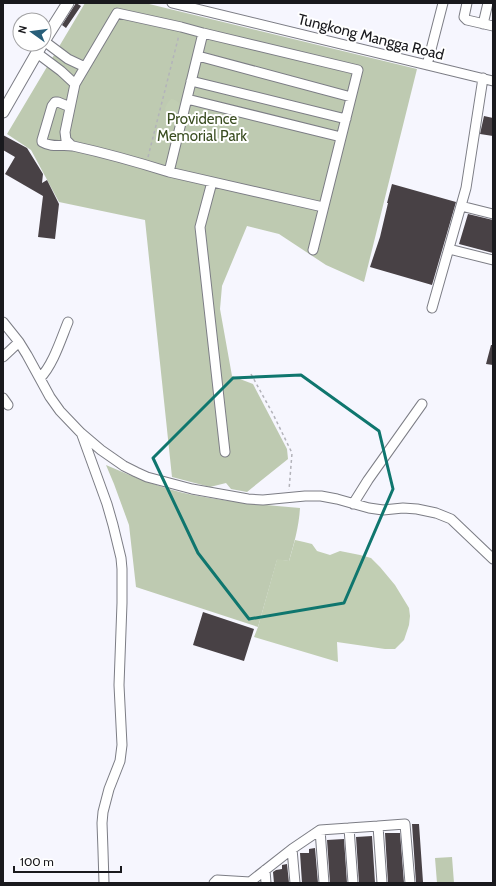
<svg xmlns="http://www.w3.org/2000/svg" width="496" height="886" viewBox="0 0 496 886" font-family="Cabin,sans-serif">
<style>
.green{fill:#becab1}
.forest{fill:#c1ceb3}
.building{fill:#484145}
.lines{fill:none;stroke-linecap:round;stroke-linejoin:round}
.minor-casing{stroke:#7c7d85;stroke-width:11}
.major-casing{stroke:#7c7d85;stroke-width:13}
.path{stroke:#b3b3ba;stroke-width:1.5;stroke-dasharray:3 3;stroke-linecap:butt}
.minor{stroke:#fff;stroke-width:9}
.major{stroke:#fff;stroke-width:11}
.marked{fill:none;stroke:#0f766e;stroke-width:3;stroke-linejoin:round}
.labels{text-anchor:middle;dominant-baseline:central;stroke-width:4;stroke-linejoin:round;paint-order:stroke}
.street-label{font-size:15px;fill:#19191d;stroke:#fff}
.park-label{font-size:15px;fill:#3a4d21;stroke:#fff}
</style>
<rect width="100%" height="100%" fill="#f6f6fe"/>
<path class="green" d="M85,3H145L417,69L364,282L326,265L279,234L247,226L222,286L220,309L232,376L253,384L287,449L288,459L247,492L231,489L226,483L210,487L172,477L145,220L59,202L31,150L7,134Z
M106,465C134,477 163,489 193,495C228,502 264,505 300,508C299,526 294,544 289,561L277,560L258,627L136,587L129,525L114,484Z
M452,857L454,883H437L435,858Z"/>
<path class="forest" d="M171,99C184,100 182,116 172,118C162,114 164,106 171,99Z
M295,540L304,542L312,544L317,551L330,555L340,551L360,555L371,558L380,567L395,585L409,608L410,616L409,625L404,640L395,649H385L337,642L338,662L254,637L258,627L277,559L289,561Z"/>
<path class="building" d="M76,3L81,6L66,28L62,25Z
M484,116L493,118V136L480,134Z
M3,135L27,148L43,174L42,183L47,180L59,204L55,239L38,237L43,196L5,174L15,157L3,150Z
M392,184L456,202L432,285L370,267L380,237L388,203H387Z
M468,214L493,220V253L459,244Z
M491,345H493V365L486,364Z
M203,612L254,629L244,661L193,645Z
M412,824H419L423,882L416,883Z
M385,833H400L404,883H388Z
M372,836L375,883H359L356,837Z
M344,839L347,883H330L327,840Z
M315,848L318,883H302L300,853H309V849Z
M287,864L289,883H274L273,872L276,870L282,869V865Z"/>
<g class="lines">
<g class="minor-casing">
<path id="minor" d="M172,3L493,81
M467,3L464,17L467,20L493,26
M483,24L488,3
M44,41L68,59L85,67
M37,53L61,71L75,84
M198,56L351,97
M427,65L443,3
M191,81L346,119
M187,99L341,137
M70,107L58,102H55L52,106L42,140V142C52,148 62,144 73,146C105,153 137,162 169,172L323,207
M71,145L66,140L65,132L75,84L117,13L181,27L203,33L358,70L313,250
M169,172L203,33
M212,182L200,227L225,452
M461,206L493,214
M449,249L493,260
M432,308L466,188L483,78
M3,322L19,342L27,355L50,397L60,411L81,433L101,450L124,466L136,472L147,477L192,489L248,499L263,500L305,496H321L337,499L369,508L383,510L403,508L417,509L436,513L451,519L493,559
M3,357L19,342
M40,378C53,365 61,339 68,322
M3,398L8,405
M82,435L107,504L113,525L121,558L122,569V603L119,685L122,745L120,761L109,789L103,812L102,823L103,851L104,883
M353,504L368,480L422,404
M378,826L382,883
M349,828L353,883
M320,830L324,883
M292,849L295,883
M265,870L266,883
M214,883L217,880L250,882L292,849L320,830L378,826L405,824L410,883"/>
</g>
<g class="major-casing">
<path id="major" d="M44,41L68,3
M3,112L42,44"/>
</g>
<path class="path" d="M148,157L179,35
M251,374L273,414L292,453L289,490"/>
<use href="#minor" class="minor"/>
<use href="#major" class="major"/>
</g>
<path class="marked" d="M301,375L379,431L393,489L344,603L249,619L198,553L153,458L233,378Z"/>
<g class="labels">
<g class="street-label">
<text transform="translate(371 37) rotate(14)">Tungkong Mangga Road</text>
</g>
<g class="park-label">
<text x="202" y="119">Providence<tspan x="202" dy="17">Memorial Park</tspan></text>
</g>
</g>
<rect width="496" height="886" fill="none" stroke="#19191d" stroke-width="8"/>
<g transform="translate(32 32) rotate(284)"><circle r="19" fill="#ffffff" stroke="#a3a3a5"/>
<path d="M0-3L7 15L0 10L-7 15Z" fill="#285e79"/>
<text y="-6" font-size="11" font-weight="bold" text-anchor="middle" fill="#19191d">N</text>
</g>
<path d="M14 866v6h107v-6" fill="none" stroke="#19191d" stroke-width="2"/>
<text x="20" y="866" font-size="12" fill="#19191d" stroke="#ffffff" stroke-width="3" paint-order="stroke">100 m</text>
</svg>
